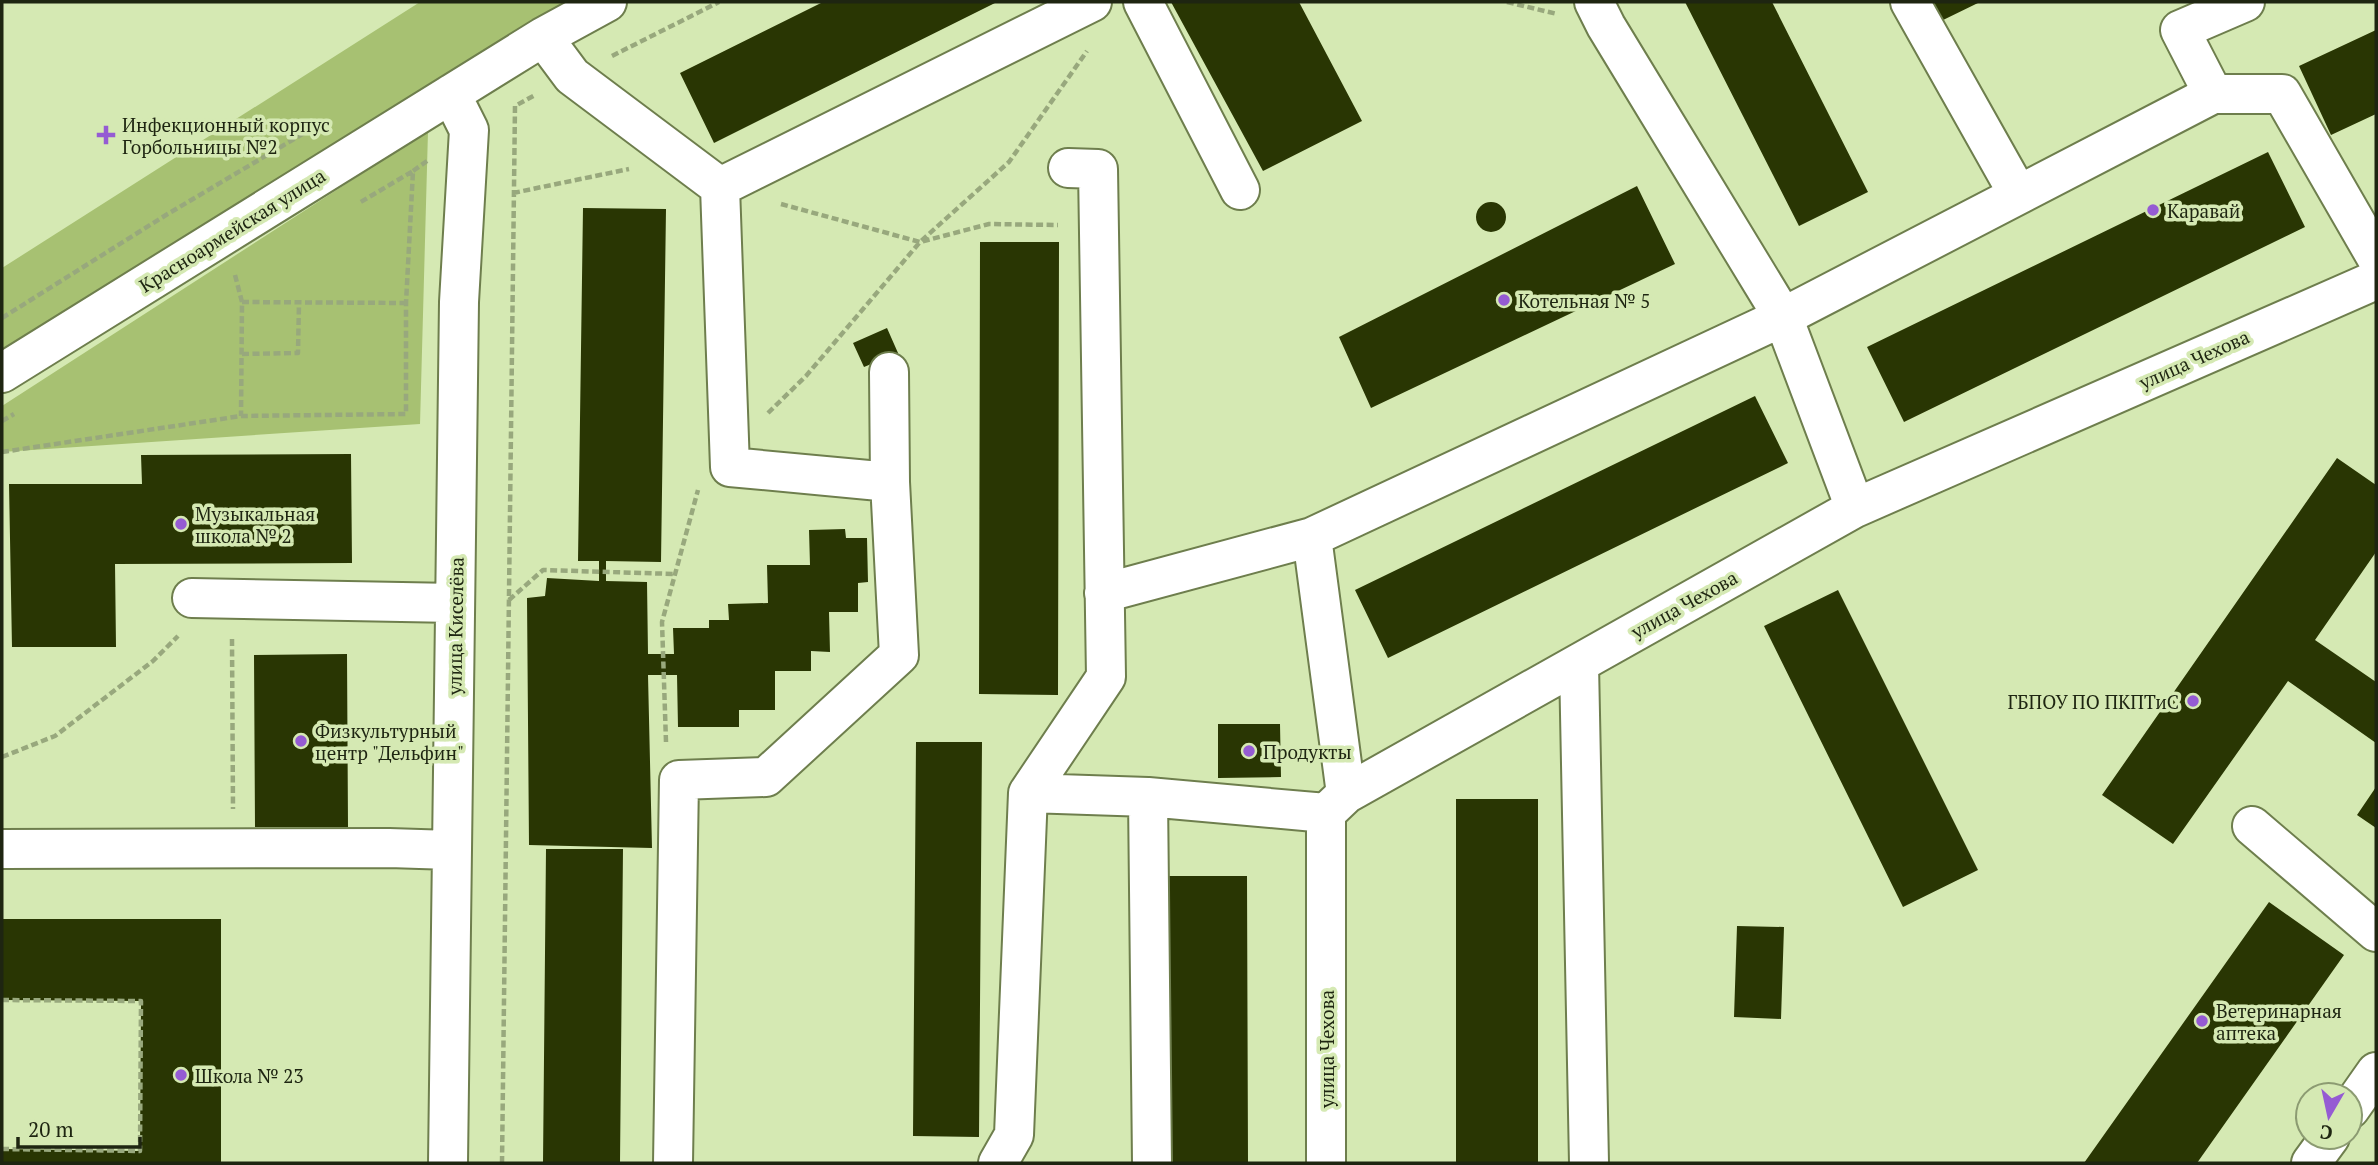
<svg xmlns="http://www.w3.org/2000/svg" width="2378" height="1165" viewBox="0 0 2378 1165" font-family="'PT Serif',serif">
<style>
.green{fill:#a7c172}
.building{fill:#293603}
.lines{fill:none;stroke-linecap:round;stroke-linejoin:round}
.minor-casing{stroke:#6e7e4d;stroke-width:42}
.path{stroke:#98a87d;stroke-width:4.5;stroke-dasharray:7 3.5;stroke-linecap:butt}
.minor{stroke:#fff;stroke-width:38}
.poi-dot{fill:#955bd3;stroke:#d5e9b3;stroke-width:2.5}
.labels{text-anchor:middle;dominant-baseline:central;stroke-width:7;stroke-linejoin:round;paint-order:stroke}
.poi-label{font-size:19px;fill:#1e2511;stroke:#d5e9b3;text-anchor:start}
.street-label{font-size:19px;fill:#1e2511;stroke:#d5e9b3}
</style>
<rect width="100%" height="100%" fill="#d5e9b3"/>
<path class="green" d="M420,2H588L2,349V268Z
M428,131L420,424L2,452V406Z"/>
<path class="building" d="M823,2H997L714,143L680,73Z
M1171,2H1299L1362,121L1263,171Z
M1685,2H1772L1868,192L1799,226Z
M1929,2H1980L1939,22Z
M2376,30V114L2331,135L2299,66Z
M2268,152L2305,227L1904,422L1867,347Z
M1637,186L1675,264L1371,408L1339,337Z
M1476 217a15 15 0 1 1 30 0a15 15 0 1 1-30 0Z
M583,208L666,209L661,562L606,561V581L647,582L648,654H674L673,628H709V620H729L728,604L768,603L767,565H810L809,530L845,529L846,538H867L868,582L858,583V612H829L830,652L811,651V671H775V710H739V727H678L677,675H648L652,848L529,845L527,598L545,596L547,578L599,581V561H578Z
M980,242H1059L1058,695L979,694Z
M887,328L898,353L864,367L853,343Z
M1755,396L1788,463L1388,658L1355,590Z
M351,454L352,563L115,564L116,647H12L9,484H142L141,455Z
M2337,458L2376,485V552L2315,640L2376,682V743L2288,681L2173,844L2102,795Z
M1838,590L1978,870L1903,907L1764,626Z
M347,654L348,827H255L254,655Z
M1218,724H1280L1281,777L1218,778Z
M916,742H982L979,1137L913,1136Z
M2376,787V828L2357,815Z
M1456,799H1538V1163H1456Z
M546,849H623L620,1163H543Z
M1169,876H1247L1248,1163H1170Z
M2269,902L2344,955L2197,1163H2084Z
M2,919H221V1163H2V1149L140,1151L141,1001L2,1000Z
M1737,926L1784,927L1781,1019L1734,1017Z"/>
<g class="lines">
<g class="minor-casing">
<path id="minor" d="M1143,2L1240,190
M1594,2L1606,26L1783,317L1855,508
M1910,2L2018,194
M543,37L572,76L720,187
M2213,94H2282L2376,257
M889,372L890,482
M2,373L543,37L607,2
M1104,593L1312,537
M192,598L455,603
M1579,664L1589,1163
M1028,793L1148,797L1152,1163
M1346,794L1312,537L1783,317L2213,94L2180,30L2245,2
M1148,797L1326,813
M2252,826L2376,932
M2,849L389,848L451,850
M2350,1109L2376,1072
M448,1163L459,302L469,130L451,94
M673,1163L679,780L766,777L899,655L890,482L730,467L720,187L1092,2
M998,1163L1014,1135L1028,793L1106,677L1098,169L1068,168
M1326,1163V813L1346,794L1855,508L2376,280
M2311,1163L2330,1137"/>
</g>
<path class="path" d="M1507,2L1557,14
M612,56L719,2
M413,171L427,161
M513,193L629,169
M781,204L920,242L989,224L1058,225
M235,275L242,302L241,416
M242,302L406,303
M2,318L166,215L321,123
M242,354L298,353L299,302
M768,413L806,376L920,242L1009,162L1087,51
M2,421L14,414
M2,452L241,416L406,414V303L413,171L359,203
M509,600L543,570L675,574
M232,639L233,809
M666,742L662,622L698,490
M2,757L55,736L153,661L178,636
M2,1000L141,1001L140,1151L2,1149
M502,1163L515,106L535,95"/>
<use href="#minor" class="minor"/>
</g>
<g class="poi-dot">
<path d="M102.5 124.5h7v7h7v7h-7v7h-7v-7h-7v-7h7z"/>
<circle cx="2153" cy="210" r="7"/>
<circle cx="1504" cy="300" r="7"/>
<circle cx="181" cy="524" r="7"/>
<circle cx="2193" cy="701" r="7"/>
<circle cx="301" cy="741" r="7"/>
<circle cx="1249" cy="751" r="7"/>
<circle cx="2202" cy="1021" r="7"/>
<circle cx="181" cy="1075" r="7"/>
</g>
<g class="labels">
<g class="poi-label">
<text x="122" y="124">Инфекционный корпус<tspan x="122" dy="22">Горбольницы №2</tspan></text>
<text x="2167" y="210">Каравай</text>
<text x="1518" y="300">Котельная № 5</text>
<text x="195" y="513">Музыкальная<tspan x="195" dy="22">школа № 2</tspan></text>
<text x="2179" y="701" text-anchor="end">ГБПОУ ПО ПКПТиС</text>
<text x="315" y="730">Физкультурный<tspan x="315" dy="22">центр "Дельфин"</tspan></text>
<text x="1263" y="751">Продукты</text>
<text x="2216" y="1010">Ветеринарная<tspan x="2216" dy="22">аптека</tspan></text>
<text x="195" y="1075">Школа № 23</text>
</g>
<g class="street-label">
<text transform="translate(232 230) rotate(-32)">Красноармейская улица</text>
<text transform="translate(2194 359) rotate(-24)">улица Чехова</text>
<text transform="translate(1684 604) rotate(-29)">улица Чехова</text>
<text transform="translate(455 626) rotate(-89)">улица Киселёва</text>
<text transform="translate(1326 1049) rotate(-90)">улица Чехова</text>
</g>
</g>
<rect width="2378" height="1165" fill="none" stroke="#1e2511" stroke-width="7"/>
<g transform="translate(2329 1116) rotate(189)"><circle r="33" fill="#d5e9b3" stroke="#8c9b72" stroke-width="2"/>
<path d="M0-5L12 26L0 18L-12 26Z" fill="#955bd3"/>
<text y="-10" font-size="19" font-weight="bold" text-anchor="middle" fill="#1e2511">С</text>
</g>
<path d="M18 1137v10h122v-10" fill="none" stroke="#1e2511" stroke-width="3.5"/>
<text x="28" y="1137" font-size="21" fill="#1e2511" stroke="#d5e9b3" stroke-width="5" paint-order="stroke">20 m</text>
</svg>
